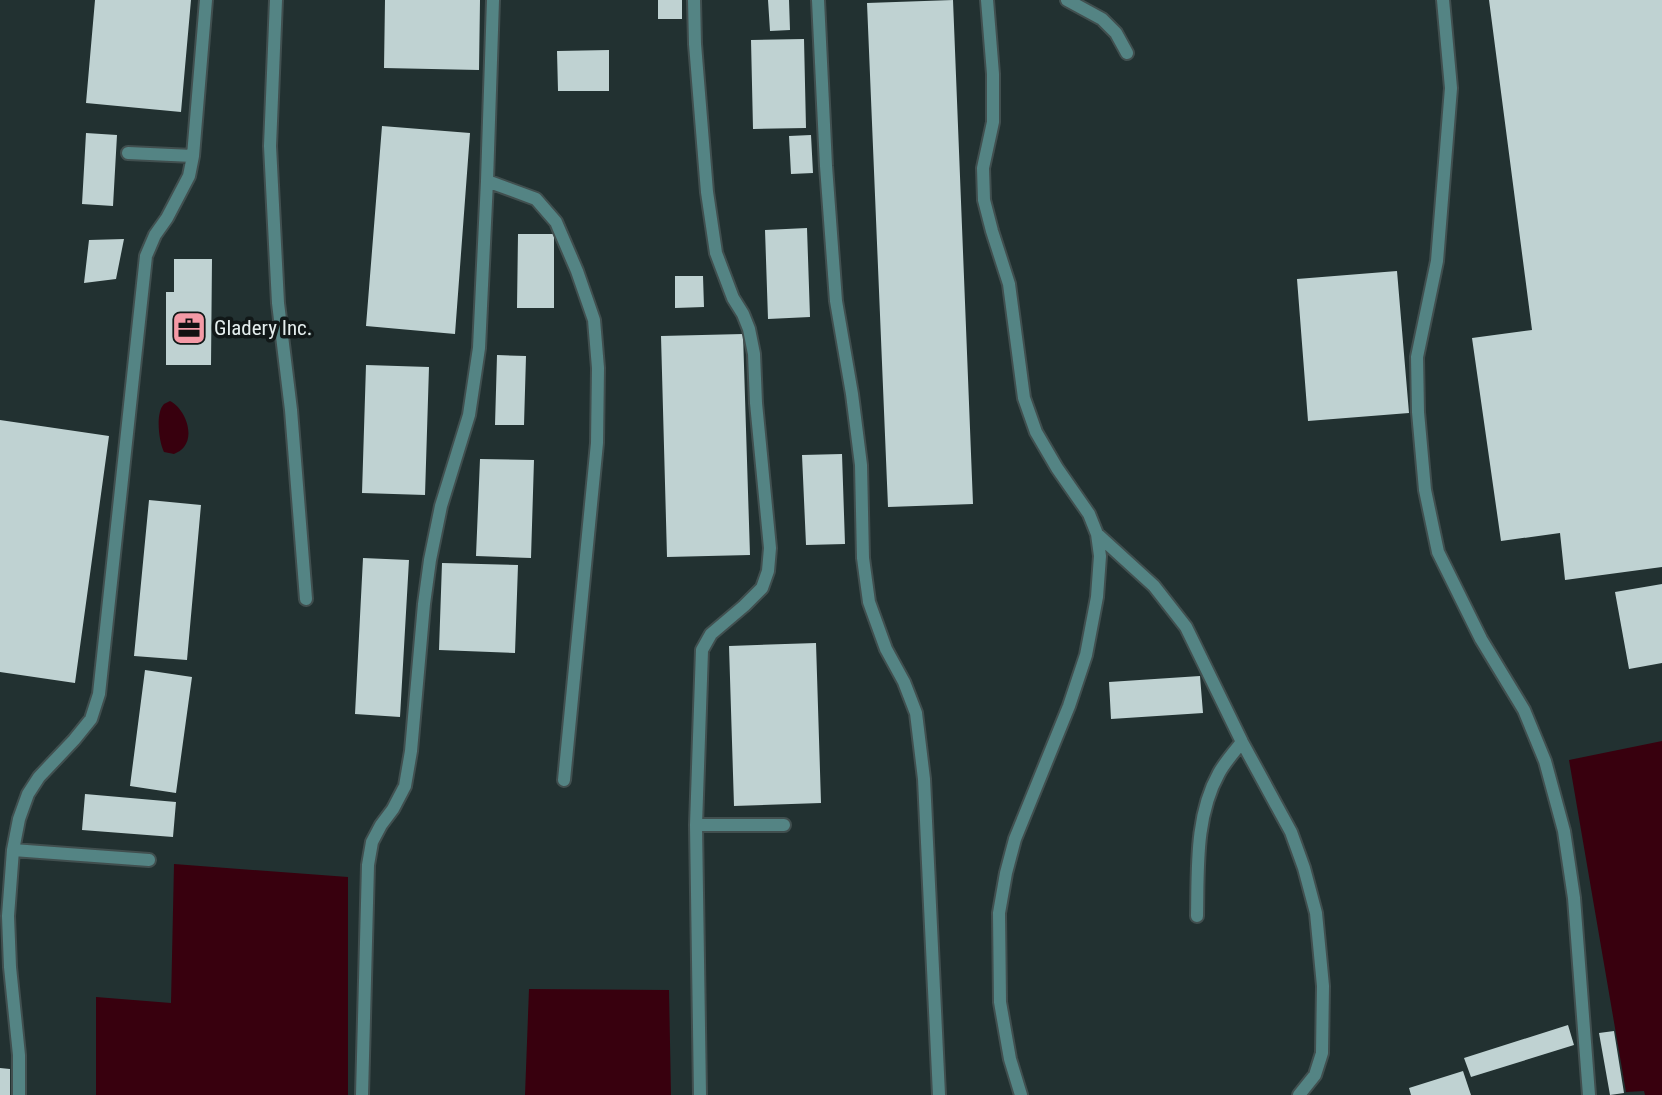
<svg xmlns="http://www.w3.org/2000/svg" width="1662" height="1095" viewBox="0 0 1662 1095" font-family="'Roboto Condensed',sans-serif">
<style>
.water{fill:#38000e}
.building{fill:#bfd2d2}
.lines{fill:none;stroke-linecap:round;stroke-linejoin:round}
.lane-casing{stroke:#414f4f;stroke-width:16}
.lane{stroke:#548484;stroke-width:12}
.labels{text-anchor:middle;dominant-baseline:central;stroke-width:7;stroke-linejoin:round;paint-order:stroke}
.poi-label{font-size:21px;fill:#e4eeee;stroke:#111818;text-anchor:start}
</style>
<rect width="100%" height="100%" fill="#223131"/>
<path class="water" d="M170,401C184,408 195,433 184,447C182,450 178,452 174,454L164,452C159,442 155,413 164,404C166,403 168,402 170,401Z
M1662,741V1095H1645L1644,1091L1626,1092L1569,760Z
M174,864L348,877V1095H96V997L171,1003Z
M529,989L669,990L671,1095H525Z"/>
<path class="building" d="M95,0H191L181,112L86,103Z
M385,0H480L479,70L384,68Z
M658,0H682V19H658Z
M768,0H789L790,30L770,31Z
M953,0L973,504L888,507L867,3Z
M1489,0H1662V567L1565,580L1560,533L1501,541L1472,338L1532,330Z
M804,39L806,128L753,129L751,40Z
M609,50V91H558L557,51Z
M382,126L470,133L455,334L366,326Z
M86,133L117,135L113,206L82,204Z
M811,135L813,173L791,174L789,136Z
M807,228L810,317L768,319L765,230Z
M518,234H554V308H517Z
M124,239L116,279L84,283L89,240Z
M174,259H212L211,365H166V292H174Z
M1397,271L1409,413L1308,421L1297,279Z
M675,276H703L704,307L675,308Z
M743,334L750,555L667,557L661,336Z
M497,355L526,356L524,425H495Z
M366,365L429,367L425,495L362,493Z
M0,420L109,436L75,683L0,672Z
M842,454L845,544L806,545L802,455Z
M480,459L534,460L531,558L476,556Z
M149,500L201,505L187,660L134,656Z
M363,558L409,560L400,717L355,714Z
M442,563L518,565L515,653L439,650Z
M1662,584V663L1629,669L1615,592Z
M816,643L821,803L734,806L729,646Z
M145,670L192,677L176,793L130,786Z
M1200,676L1203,713L1111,719L1109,682Z
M85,794L176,802L173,837L82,830Z
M1568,1025L1574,1045L1471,1077L1464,1058Z
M1614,1031L1624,1093L1610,1095L1599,1033Z
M0,1068L10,1069V1095H0Z
M1463,1071L1471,1095H1411L1409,1088Z"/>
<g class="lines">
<g class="lane-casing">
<path id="lane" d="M276,0L270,146L278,303L291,410L306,599
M694,0L695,44L707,192L716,253L733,298L743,314L749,329L754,354L756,403L770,548L768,571L762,588L744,606L711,634L702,650L696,825L700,1095
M818,0L826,166L836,301L852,394L861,465L863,558L869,602L886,649L904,682L916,713L924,779L939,1095
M987,0L993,74V122L983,168L984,200L992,231L1009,284L1024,398L1036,432L1057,468L1089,514L1097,534L1100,556L1097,597L1086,655L1069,706L1015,839L1006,873L999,913L1000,1002L1010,1059L1021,1095
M1067,0L1102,19L1116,33L1127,53
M1443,0L1451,88L1437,261L1417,357L1418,412L1425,490L1438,552L1481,639L1524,710L1545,761L1564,831L1574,898L1589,1095
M128,153L193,156
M487,181L536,199L556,222L577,271L594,320L598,368L597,443L564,780
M1097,534L1154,586L1186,627L1242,742L1291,832L1304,868L1316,913L1323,986L1322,1053L1315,1075L1299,1095
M696,825H784
M13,850L149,860
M1197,916C1198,868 1195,816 1219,773C1225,762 1234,752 1242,742
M19,1095V1055L10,967L8,916L13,850L19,819L28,794L39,777L74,740L91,719L99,694L146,256L155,235L167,218L189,176L193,156L206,0
M362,1095L368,865L372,842L381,825L393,809L405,786L411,751L424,604L430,560L441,506L469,415L479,348L487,181L493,0"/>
</g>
<use href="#lane" class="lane"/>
</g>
<defs>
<g id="office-square" transform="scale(1.75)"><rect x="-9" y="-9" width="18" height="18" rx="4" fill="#f49aa6" stroke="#111818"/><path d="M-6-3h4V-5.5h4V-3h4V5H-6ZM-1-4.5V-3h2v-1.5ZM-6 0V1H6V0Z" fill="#111"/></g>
</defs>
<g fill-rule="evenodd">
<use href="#office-square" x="189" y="328"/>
</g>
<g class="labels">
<g class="poi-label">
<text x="214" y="328">Gladery Inc.</text>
</g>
</g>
</svg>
